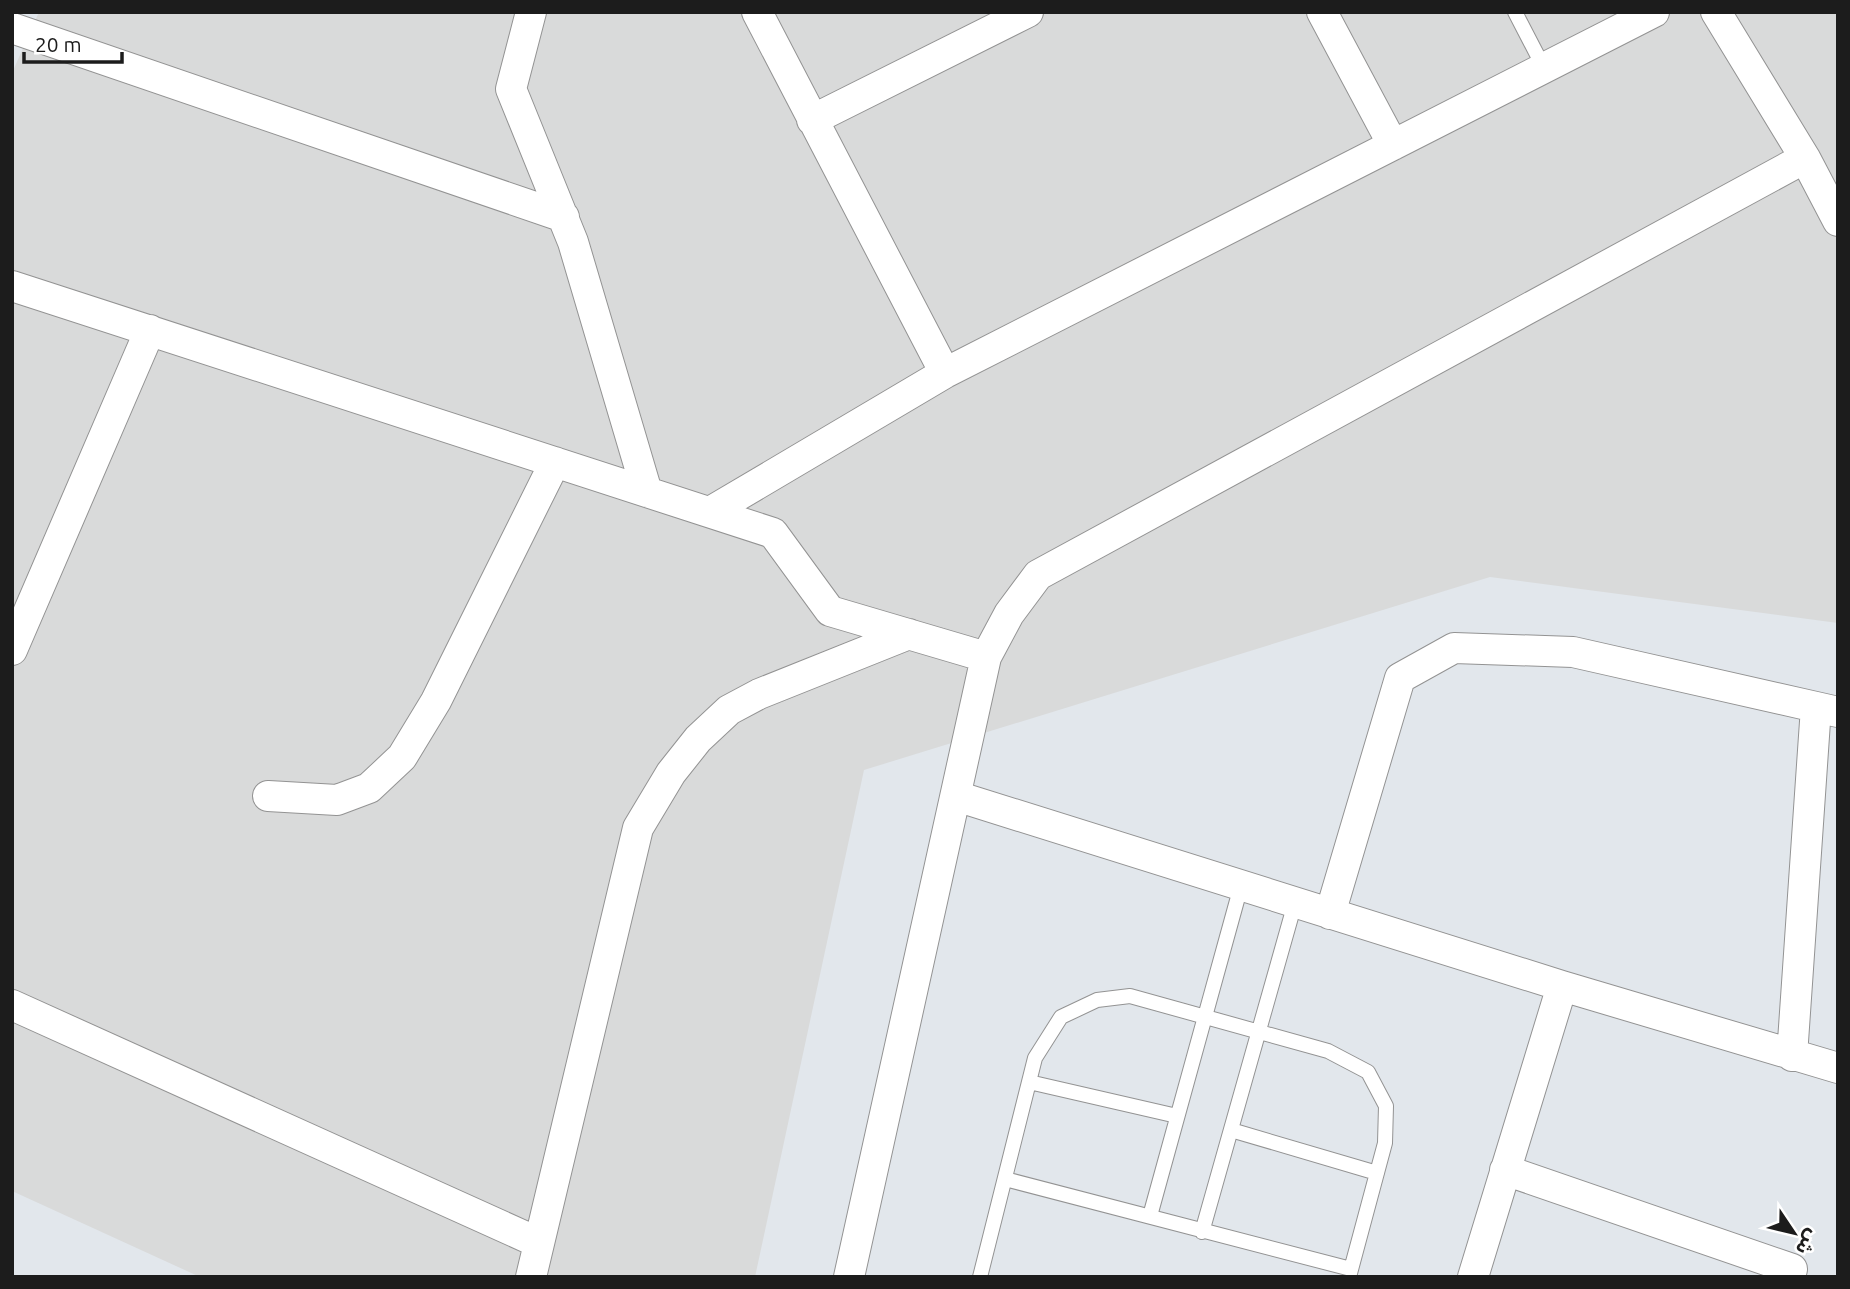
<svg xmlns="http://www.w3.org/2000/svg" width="1850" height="1289" viewBox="0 0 1850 1289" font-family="Ubuntu,'Noto Sans Arabic',sans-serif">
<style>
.residential{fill:#d9dada}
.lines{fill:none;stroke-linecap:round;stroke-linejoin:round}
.service-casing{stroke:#939393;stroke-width:16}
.minor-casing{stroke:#939393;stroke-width:32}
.service{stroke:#fff;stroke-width:14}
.minor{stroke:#fff;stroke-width:30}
</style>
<rect width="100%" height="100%" fill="#e2e7ec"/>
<path class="residential" d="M39,12H1838V623L1490,577L864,770L755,1277H200L12,1191V73Z"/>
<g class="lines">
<g class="service-casing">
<path id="service" d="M1515,12L1544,68
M1029,1082L1177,1116
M1231,1130L1377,1173
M1005,1179L1351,1269
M1150,1216L1241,886
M1202,1232L1295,903
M980,1277L1035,1058L1061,1017L1097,1000L1130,996L1328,1051L1368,1072L1386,1106L1385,1143L1349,1277"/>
</g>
<g class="minor-casing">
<path id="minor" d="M531,12L511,89L573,242L647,492
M757,12L945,373
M1322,12L1393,145
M1716,12L1805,158L1838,221
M12,28L564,217
M812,120L1028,12
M12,286L773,533L830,611L986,657
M710,512L945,373L1654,12
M12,650L150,330
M268,796L337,800L369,788L402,757L436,701L555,462
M956,796L1562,986L1838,1068
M1330,914L1400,678L1454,648L1573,652L1816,707
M12,1005L537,1242
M1792,1056L1816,707L1838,712
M1505,1170L1792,1269L1790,1277
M531,1277L638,828L671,773L698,739L729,710L759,694L909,634
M849,1277L986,657L1009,614L1038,575L1805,158
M1473,1277L1562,986"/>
</g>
<use href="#service" class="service"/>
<use href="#minor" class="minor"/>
</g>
<rect width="1850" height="1289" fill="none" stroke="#1c1c1c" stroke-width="28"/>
<g transform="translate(1794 1233) rotate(125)" stroke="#ffffff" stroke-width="5" paint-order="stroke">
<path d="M0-5L12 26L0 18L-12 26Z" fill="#1c1c1c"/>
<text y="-10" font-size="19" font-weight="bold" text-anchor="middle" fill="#1c1c1c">ش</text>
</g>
<path d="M24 52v10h98v-10" fill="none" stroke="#1c1c1c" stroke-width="3.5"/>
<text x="35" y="52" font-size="21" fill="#1c1c1c" stroke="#ffffff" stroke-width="5" paint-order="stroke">20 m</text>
</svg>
